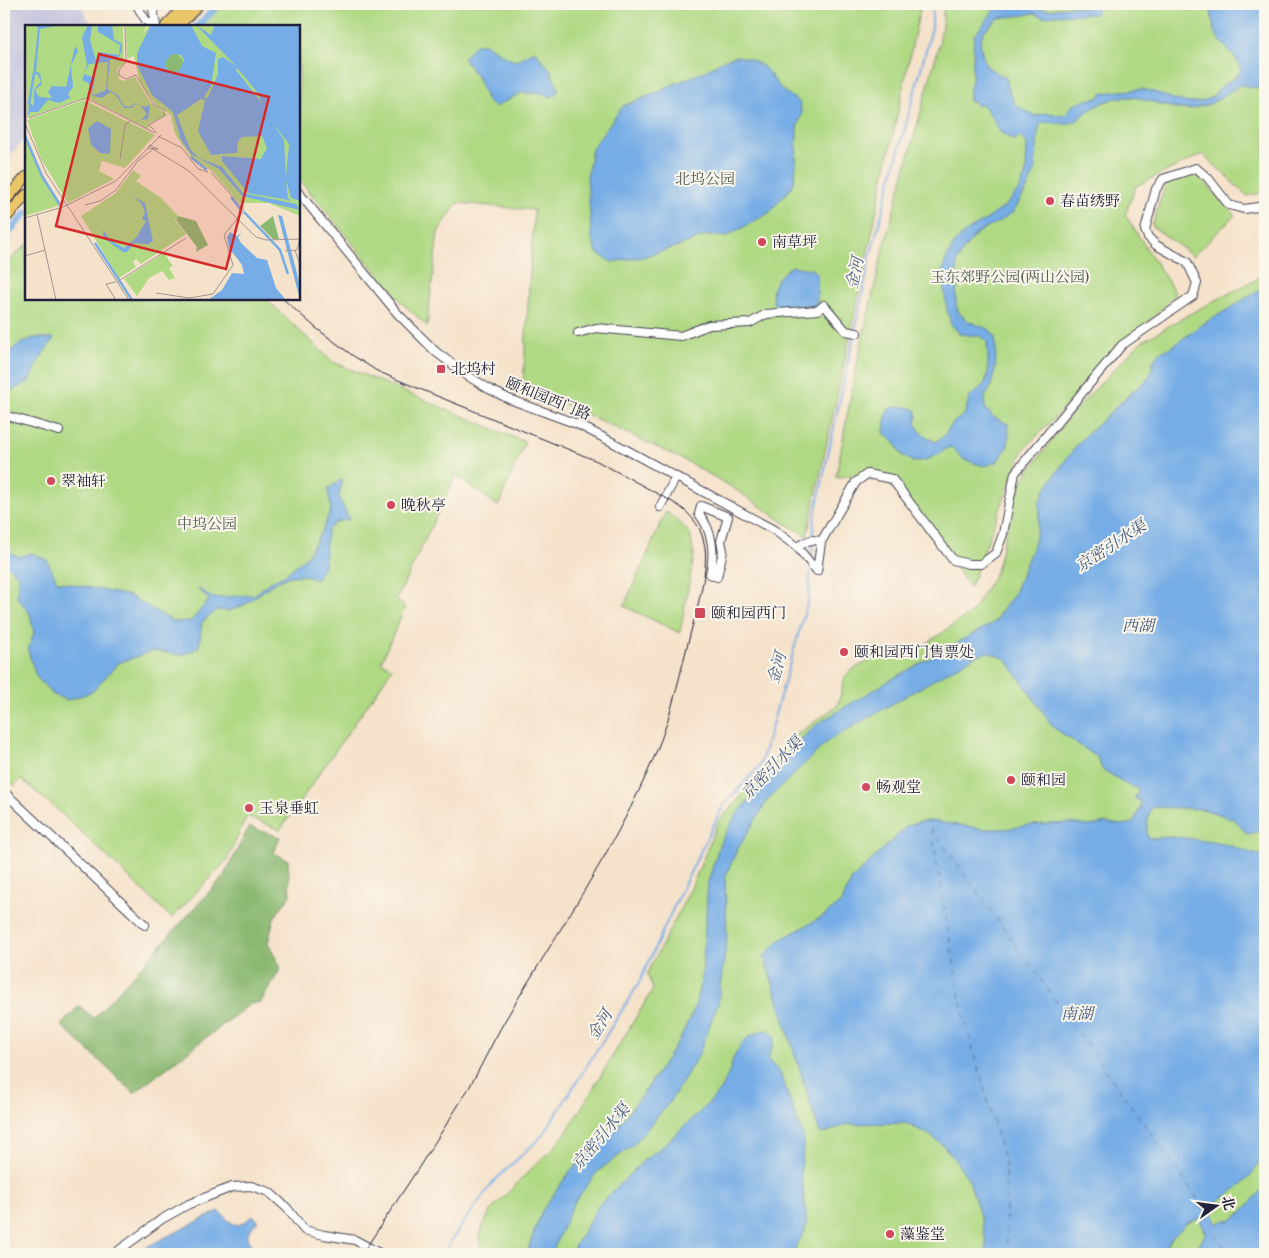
<svg xmlns="http://www.w3.org/2000/svg" width="1269" height="1258" viewBox="0 0 1269 1258" font-family="'Libre Bodoni','Noto Serif SC',serif">
<style>
.industrial{fill:#c2c2dc}
.green{fill:#b0d984;stroke:#697e60}
.forest{fill:#8cb972;stroke:#576e56}
.water{fill:#77ade6;stroke:#4c6890}
.lines{fill:none;stroke-linecap:round;stroke-linejoin:round}
.stream{stroke:#77ade6;stroke-width:2}
.canal{stroke:#77ade6;stroke-width:7}
.ferry{stroke:#445a7f;stroke-width:1;stroke-dasharray:6 5;stroke-linecap:butt}
.minor-casing{stroke:#423f50;stroke-width:10}
.major-casing{stroke:#423f50;stroke-width:12}
.minor{stroke:#fff;stroke-width:8}
.major{stroke:#ebc669;stroke-width:10}
.tram{stroke:#22223b;stroke-width:1}
.poi-dot{fill:#d1495b;stroke:#fbf7ec;stroke-width:2}
.labels{text-anchor:middle;dominant-baseline:central;stroke-width:4;stroke-linejoin:round;paint-order:stroke}
.park-label{font-size:15px;fill:#4d5951;stroke:#fbf7ec}
.poi-label{font-size:15px;fill:#22223b;stroke:#fbf7ec;text-anchor:start}
.street-label{font-size:15px;fill:#22223b;stroke:#fbf7ec}
.water-label{font-size:16px;font-style:italic;fill:#445a7f;stroke:#fbf7ec}
.inset-river{fill:none;stroke:#77ade6;stroke-width:2.5}
.inset-road{fill:none;stroke:#a19591;stroke-width:1}
.view{fill:#d62828;fill-opacity:0.15;stroke:#d62828;stroke-width:2.5}
.inset-edge{fill:none;stroke:#22223b;stroke-width:2.5}
</style>
<rect width="100%" height="100%" fill="#fbf7ec"/>
<filter id="ink" filterUnits="userSpaceOnUse"><feTurbulence type="fractalNoise" baseFrequency=".02" numOctaves="2"/><feDisplacementMap in="SourceGraphic" scale="10" xChannelSelector="R" yChannelSelector="G"/><feConvolveMatrix kernelMatrix="1 2 1 2 8 2 1 2 1" color-interpolation-filters="sRGB"/></filter>
<filter id="wash" filterUnits="userSpaceOnUse"><feTurbulence type="fractalNoise" baseFrequency=".0096" numOctaves="4" result="noise"/><feDisplacementMap in="SourceGraphic" scale="20" xChannelSelector="R" yChannelSelector="G"/><feGaussianBlur stdDeviation="1.12" result="paint"/><feColorMatrix in="noise" values="0 0 0 0 0 0 0 0 0 0 0 0 0 0 0 0 0 1.4 0 .05"/><feComposite in="paint" operator="in"/></filter>
<g filter="url(#wash)">
<rect width="100%" height="100%" fill="#f5e2ca"/>
<path class="industrial" d="M4,4H80L92,26H26V138L4,161Z"/>
<path class="green" d="M223,4H921L807,536L791,527L735,489L688,462L523,384L534,210L457,203L438,232L427,326L401,302L299,179V26H201Z
M943,4H1265V192L1247,196L1203,154L1136,186L1125,215L1176,294L1023,450L970,587L883,474L836,477L855,372L881,258L939,45L943,17Z
M1196,173L1235,215L1193,256L1152,226L1166,183Z
M26,244V299H266L333,362L525,442L498,506L456,475L396,600L405,607L381,662L392,668L382,684L280,830L247,816L227,860L172,918L59,811L21,779L14,786L4,776V267Z
M1265,275V1254H481L479,1236L490,1211L537,1163L553,1149L568,1130L653,989L647,974L692,886L718,822L794,737L838,705L845,677L850,671L888,651L913,653L972,612L996,572L1017,487L1071,414L1141,342L1195,311Z
M666,512L678,521L690,534L694,556L680,633L624,606Z"/>
<path class="forest" d="M249,827L280,837L274,853L288,860L290,895L274,918L268,943L281,968L261,1002L250,1004L134,1093L61,1025L79,1006L94,1018L223,877Z"/>
<path class="water" d="M1016,4H1037L1038,7C1050,13 1063,6 1076,6C1081,7 1079,9 1084,7C1085,6 1086,5 1087,4H1100L1095,14L1054,15L1043,17L1034,13L1025,15L998,18L984,31L980,41L982,54L987,67L1006,78L1009,91L1015,105L1035,116L1047,113L1065,116L1073,105L1086,100L1098,98L1101,94L1111,92L1143,89L1154,92L1176,100L1189,103L1201,102L1212,97L1222,86L1236,77L1241,70L1236,58L1220,41L1214,31L1210,4H1265V89L1240,85L1210,104L1191,109H1178L1135,97H1119L1104,102L1088,111L1076,121L1067,124L1041,122L1038,133L1035,171L1029,185L1018,204L1013,212L1000,221L976,234L962,252L957,262L956,305L959,313L968,321L990,330L995,337L996,352L995,369L991,386L985,398V408L993,417L1008,424L1009,435L1008,446L998,461L985,466L977,464L963,459L952,447L947,448L939,454L926,460L913,462L902,455L895,443L884,433L886,416L889,409C898,405 907,406 916,410L917,417L916,424L921,433L935,442L942,438L954,422L964,415L970,397L975,393L985,383L988,373V358L987,341L980,336L960,334L951,324L947,310L942,273L946,259L955,242L970,229L986,220L1003,208L1020,189L1026,173L1027,144L1021,137L1013,140L1000,132L995,122L983,104L977,106L973,101L969,102V91L972,81L974,36L998,5H1014Z
M476,44H486L504,56L515,61L535,51L551,71L559,91L551,97L542,93H521L495,107L487,101L478,78L463,58Z
M737,56L750,59L764,67L782,90L799,102L802,113L797,128L796,166L794,181L790,190L783,196L769,213L725,237L707,235L679,246L642,257L612,262L597,253L592,239L587,178L592,149L606,129L623,106L659,92L670,86L705,71L723,60Z
M792,266L811,269L817,273V303L812,307L776,309C767,289 776,277 792,266Z
M1265,287V824L1259,826L1258,832L1247,834L1234,819L1216,813L1202,809L1154,807L1151,808C1149,813 1146,830 1147,836L1151,839L1168,837L1187,838L1228,845L1254,854L1265,855V1151L1253,1173L1236,1189L1219,1200L1212,1208L1216,1224L1225,1220L1230,1221L1240,1214L1265,1187V1254H1186L1200,1244L1206,1233L1199,1218L1186,1224L1172,1238L1161,1254H986V1241L981,1219L969,1180L955,1160L943,1145L928,1134L905,1123L848,1124L825,1133H820L818,1128L764,956L780,940L822,917L841,903L852,879L907,826L920,822L931,821L984,829H1005L1029,825L1069,823L1089,826L1106,823L1123,825L1133,823L1140,809L1141,801L1135,799V797L1138,793L1137,788L1134,787H1131L1102,769L1097,757L1054,728L1006,659L988,652L975,656L828,741L769,798L737,850L725,878L727,937L718,1003L698,1056L669,1103L632,1146L598,1171L573,1204L555,1245L552,1254H528L530,1243L542,1211L570,1171L614,1131L648,1087L680,1039L695,1007L702,976L708,882L720,843L735,817L788,752L817,724L892,679L995,622L1000,613L1013,596L1035,541L1040,512L1039,504L1044,492L1056,473L1080,441L1133,391L1145,382L1151,373L1153,362L1159,353L1173,346L1200,326Z
M33,338H54L39,360L35,371L28,382L9,392L4,405V357L18,345Z
M342,479L339,498L349,519L337,522L330,527L327,531L324,565L316,580L303,575L290,576L274,583L244,605L229,611L217,610L202,622L199,647L183,655L153,651L118,663L92,692L67,700L52,694L36,676L28,650L34,633L30,614L17,597L18,576L8,566L4,565V549L19,557L31,553L47,560L57,581L130,596L174,622L191,621L209,600L198,589V588L212,598L254,595L271,581L286,574L307,556L323,529L331,510L328,489Z
M764,1030L770,1031L775,1037L773,1045L768,1059L772,1065L779,1070L804,1139L801,1172L807,1224L803,1235L795,1247L798,1254H570L599,1205L643,1161L664,1145L703,1109L719,1092L729,1073L733,1059L742,1043L750,1036Z
M219,1211C233,1225 236,1231 253,1215L258,1221C242,1237 245,1239 260,1254H140L148,1246Z"/>
<g class="lines">
<path class="stream" d="M855,329L870,257L932,28V4
M813,537L814,519L854,334
M811,560L813,542
M443,1254L452,1239L493,1182L543,1135L638,985L682,889L723,806L760,766L808,601L811,567"/>
<path class="canal" d="M198,26L219,4
M4,238L26,213"/>
<path class="ferry" d="M931,828L1049,991L1197,1198L1219,1241L1233,1254
M931,829L962,1010L1005,1163L1007,1254"/>
</g>
</g>
<g filter="url(#ink)">
<g class="lines">
<g class="minor-casing">
<path id="minor" d="M136,4L145,19L151,26
M150,4L153,9L156,26
M299,193L398,314L436,352L468,376L489,389L509,399L577,424L612,442L774,530L797,547L817,571
M578,333L596,328L681,336L709,325L750,323L766,314L818,310L824,305L846,331L857,333
M4,415L59,431
M701,506L728,517L721,541L723,551L717,577L710,574C715,554 713,531 699,514Z
M660,507L676,477
M797,547C806,542 811,537 821,542
M817,571L821,542L856,482L867,474L892,479L953,560L969,564H981L996,553L1003,534L1015,473L1122,345L1193,296L1197,283L1187,262L1156,245L1148,237L1145,230L1156,189L1163,179L1196,168L1208,178L1229,205L1244,209L1265,206
M4,792L145,925
M114,1254L162,1219L189,1204L232,1187L251,1186L269,1192L287,1208L304,1230L324,1235L355,1240L381,1254"/>
</g>
<g class="major-casing">
<path id="major" d="M166,26L187,4
M178,26L199,4
M4,202L26,177
M4,220L26,195"/>
</g>
<use href="#minor" class="minor"/>
<use href="#major" class="major"/>
<path class="tram" d="M283,299L316,328L352,355L377,371L410,385L597,461L671,501C688,511 700,523 704,543C710,565 697,609 691,631C680,673 672,715 655,755C615,850 555,935 503,1024C491,1045 481,1067 469,1088C435,1144 398,1199 362,1254"/>
</g>
</g>
<g class="poi-dot">
<circle cx="1050" cy="201" r="5"/>
<circle cx="762" cy="242" r="5"/>
<rect x="436" y="364" width="10" height="10" rx="2.5"/>
<circle cx="51" cy="481" r="5"/>
<circle cx="391" cy="505" r="5"/>
<rect x="694" y="607" width="12" height="12" rx="2.5"/>
<circle cx="844" cy="652" r="5"/>
<circle cx="1011" cy="780" r="5"/>
<circle cx="866" cy="787" r="5"/>
<circle cx="249" cy="808" r="5"/>
<circle cx="890" cy="1234" r="5"/>
</g>
<g class="labels">
<g class="park-label">
<text x="705" y="179">北坞公园</text>
<text x="1010" y="277">玉东郊野公园(两山公园)</text>
<text x="207" y="524">中坞公园</text>
</g>
<g class="poi-label">
<text x="1060" y="201">春苗绣野</text>
<text x="772" y="242">南草坪</text>
<text x="451" y="369">北坞村</text>
<text x="61" y="481">翠袖轩</text>
<text x="401" y="505">晚秋亭</text>
<text x="711" y="613">颐和园西门</text>
<text x="854" y="652">颐和园西门售票处</text>
<text x="1021" y="780">颐和园</text>
<text x="876" y="787">畅观堂</text>
<text x="259" y="808">玉泉垂虹</text>
<text x="900" y="1234">藻鉴堂</text>
</g>
<g class="street-label">
<text transform="translate(548 399) rotate(22)">颐和园西门路</text>
</g>
<g class="water-label">
<text transform="translate(855 273) rotate(-78)">金河</text>
<text transform="translate(1111 546) rotate(-33)">京密引水渠</text>
<text x="1138" y="626">西湖</text>
<text transform="translate(777 668) rotate(-74)">金河</text>
<text transform="translate(772 768) rotate(-46)">京密引水渠</text>
<text x="1077" y="1014">南湖</text>
<text transform="translate(600 1025) rotate(-58)">金河</text>
<text transform="translate(601 1137) rotate(-50)">京密引水渠</text>
</g>
</g>
<g transform="translate(25 25)">
<rect width="275" height="275" fill="#f5e2ca"/>
<path d="M1,0H98L99,39L92,44L94,54L98,56L110,52L126,78L143,90L125,98L123,104L65,74L53,75L2,93ZM101,0H122L117,11L124,0H275V191L244,178H214L187,146L166,132L150,109L146,90L131,80L115,58L109,31L102,34ZM59,75L130,110L100,143L77,136L74,146L89,154L43,178L16,134L2,95ZM0,109L16,148L36,180L0,191ZM108,145L116,151L111,156L136,173L153,191L150,195L161,209L116,239L111,234L108,237L111,242L94,253L56,191L91,168ZM139,228L148,241L144,243L150,253L144,255L137,246L124,253L112,271L99,254Z" fill="#b0d984"/>
<path d="M140 38a9 9 0 1 1 18 0a9 9 0 1 1-18 0ZM153,191L171,196L183,220L171,227L172,222L151,195ZM248,191L254,214H248L235,201Z" fill="#8cb972"/>
<path d="M10,0H36L15,4L11,47L15,48L17,59L10,65L14,72L27,73L23,67L27,61L41,62L50,21L53,26L46,41L48,62L43,69L45,73L34,78L23,75L13,87H5L3,91L4,77L9,81V65L16,56L12,49L8,50L13,3ZM63,0H67L65,15L71,36L74,27L94,30L95,20L73,7V0H87L89,14L97,19V26L94,32L85,35L82,64L93,70L99,81L105,82L110,78L119,82L125,80L123,94L116,95L122,89L115,80L110,79L107,83H99L91,70L85,67L77,73L68,71L63,58L57,55L62,40L57,13ZM83,37L81,65L69,70L67,67L70,53L59,49L64,39ZM126,0H166L177,21L191,28L186,61L179,72L182,74L193,49V34L198,32L211,41L171,0L186,10L190,0H275V176L266,173L261,155L263,175L223,168L197,136V131L236,134L242,123L237,111L217,112L213,117L212,128L186,130L173,106L180,75L176,74L152,90L165,124L174,133L197,142L218,168L271,179L275,185L217,171L194,144L166,129L156,115L148,87L127,70L112,40V28ZM147,29L156,30L159,35L154,46L145,47L141,42V36ZM212,43L232,67L237,78L211,45ZM247,97L264,119L261,152L259,115ZM72,96L86,104L85,129L75,128L66,120L63,103ZM107,171L120,178L128,216L123,219L109,218L102,227H98L80,214L78,208V205L86,216L99,223L111,213L121,196L117,194L120,187L116,178ZM253,190L257,191L275,260V275ZM205,207L212,211L217,208L213,212L216,218L232,233L242,235L251,263L261,275H183L197,265L207,248L219,249L217,240L204,223L202,212Z" fill="#77ade6" fill-rule="evenodd"/>
<path class="inset-river" d="M214,0L238,30L275,55M229,0L253,24L275,31M246,0L249,11L262,24L275,30M274,0L265,60L275,92M271,75L275,59M4,79L9,48M176,102L240,78L275,58M174,103L222,104L242,109L247,118L251,159L257,171L264,175M0,111L17,151L35,180M262,112L270,79M166,132L182,145M206,172L216,185M219,187L255,225L263,249M70,218L107,275"/>
<path class="inset-road" d="M100,0L101,37L94,45V50L101,54L111,50L129,80L139,85V91L124,100L132,108M0,5V46M4,93L61,73L130,108M0,98L21,148L104,275M133,111L157,123L173,144L183,147M125,120L128,122L133,124L123,123ZM95,134L100,100L105,96M60,180L75,176L91,165L113,136L128,124L164,146L231,212L241,215L275,214M12,189L31,275M0,193L38,182L91,156L136,110M270,225L275,240M260,226L272,225L275,213M0,231L20,225M91,257L81,259L91,275M92,257L161,213M131,268L164,273L188,269L208,240L199,210L219,185L186,147"/>
<path class="view" d="M74,29L244,72L201,244L31,201Z"/>
<rect width="275" height="275" class="inset-edge"/>
</g>
<rect width="1269" height="1258" fill="none" stroke="#fbf7ec" stroke-width="20"/>
<g transform="translate(1216 1206) rotate(76)" stroke="#fbf7ec" stroke-width="4" paint-order="stroke">
<path d="M0-4L9 19L0 12L-9 19Z" fill="#22223b"/>
<text y="-8" font-size="14" font-weight="bold" text-anchor="middle" fill="#22223b">北</text>
</g>
</svg>
